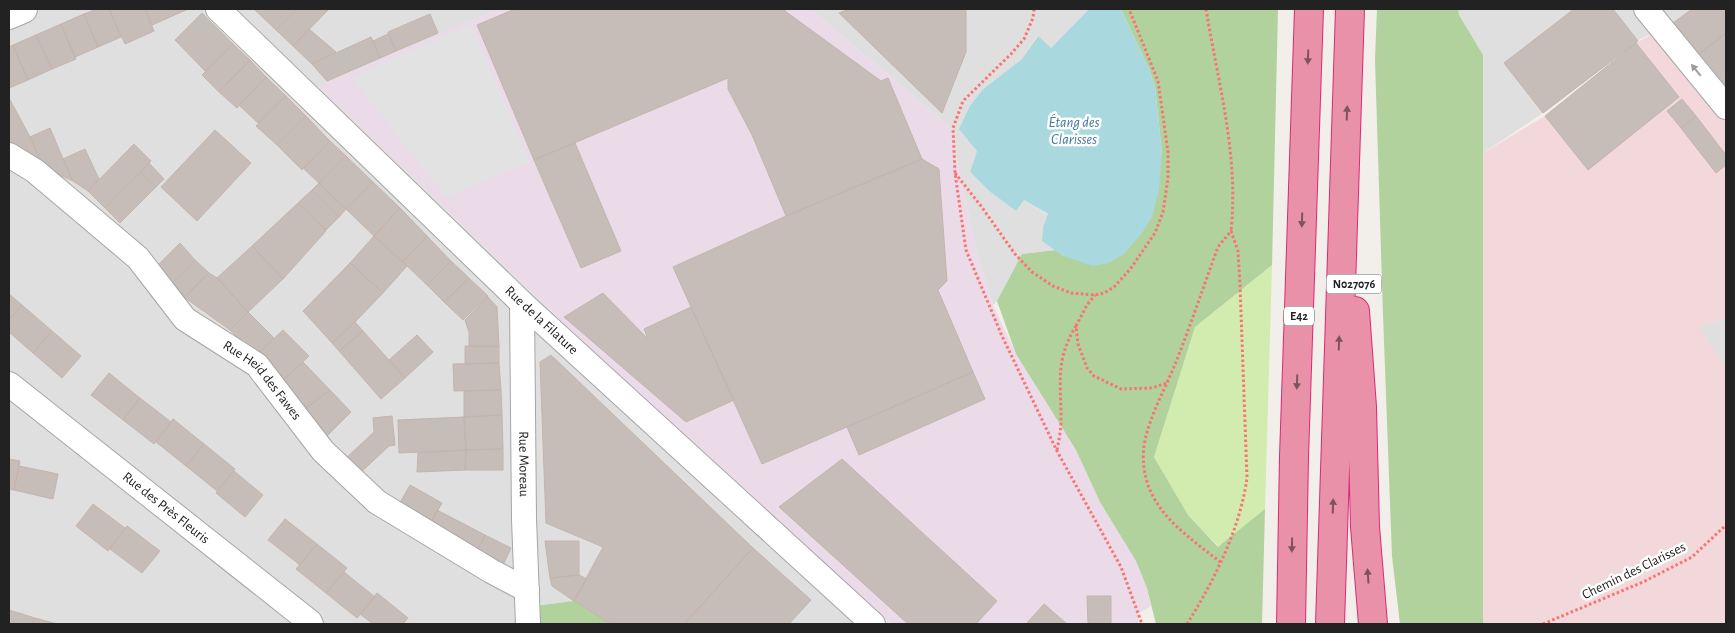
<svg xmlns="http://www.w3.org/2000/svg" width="1735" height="633" viewBox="0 0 1735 633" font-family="'Alegreya Sans',sans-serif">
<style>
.residential{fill:#e0dfdf}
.commercial{fill:#f2d8da}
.industrial{fill:#ebdbe9}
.grass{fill:#d2ebaf}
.forest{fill:#b1d19d}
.parking{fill:#e2e2e2}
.water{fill:#a9d8df}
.building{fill:#c7bdb8;stroke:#c4b4ab}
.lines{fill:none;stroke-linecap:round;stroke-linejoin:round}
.minor-casing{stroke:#a6a6a6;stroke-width:26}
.tertiary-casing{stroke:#a6a6a6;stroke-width:30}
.motorway-casing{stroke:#de2876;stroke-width:30}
.path{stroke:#fb7370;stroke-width:3;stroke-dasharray:2.5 2.5;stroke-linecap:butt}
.minor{stroke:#fff;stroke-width:24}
.tertiary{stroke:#fff;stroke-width:28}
.motorway{stroke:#e991a9;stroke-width:28}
.oneway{fill:#7c545f}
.oneway2{fill:#9c9c9c}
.labels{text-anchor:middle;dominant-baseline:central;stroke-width:5;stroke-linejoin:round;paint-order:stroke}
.shield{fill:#fff;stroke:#646464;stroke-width:1}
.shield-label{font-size:12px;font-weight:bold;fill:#222}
.street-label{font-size:14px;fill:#222;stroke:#fff}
.water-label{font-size:15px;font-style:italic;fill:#43779c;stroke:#fff}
</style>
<rect width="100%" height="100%" fill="#f2eee9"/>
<path class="residential" d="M9,9H499L319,87L586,345L890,624H611L574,601L528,624H9Z
M810,9H1089L1051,48L1037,36L1022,59L982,90L970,106L977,151L970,172L989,191L1016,211L1024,200L1048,215L1043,227L1042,241L1056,250L1022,254L997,301L993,305L976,249L950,127Z
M1458,9H1726V33L1698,55L1673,24L1638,40L1543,113L1483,153V55L1459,15Z
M1726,318V368L1698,327Z"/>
<path class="commercial" d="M1673,23L1698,55L1726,33V318L1699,327L1726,368V624H1483V153L1545,116L1636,43Z"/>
<path class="industrial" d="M499,9H810L950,127L976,249L993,305L1016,354L1076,450L1100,502L1136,561L1147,588L1151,606L1139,613L1138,624H891L586,345L318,86Z"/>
<path class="grass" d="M1272,265L1265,509L1219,547L1188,515L1154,457L1195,327Z"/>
<path class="forest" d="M1121,9H1278L1272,265L1195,327L1154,457L1188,515L1218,547L1265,509L1262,624H1156L1147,588L1136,561L1100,502L1076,450L1016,354L997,301L1022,254L1056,250L1063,256L1162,154L1155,86L1149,69Z
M1377,9H1458L1459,15L1483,55V624H1400L1392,556L1383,314L1375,60Z
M574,601L611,624H528L527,607Z"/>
<path class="parking" d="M471,25L530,162L445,197L352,77Z"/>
<path class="water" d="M1089,9H1121L1149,69L1155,86L1162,154L1159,190L1152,217L1142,233L1124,254L1109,263L1093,266L1063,256L1042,241L1043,227L1048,214L1024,200L1016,211L989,191L970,172L977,151L959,129L970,106L982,90L1022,59L1038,36L1051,48Z"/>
<path class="building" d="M97,9H109L121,37L98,47L84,14Z
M109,9H145L154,31L125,44Z
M145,9H188L152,25Z
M254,9H297L276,30Z
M297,9H329L293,46L276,30Z
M515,9H787L785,11L881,81L888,78L922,159L786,216L752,135L728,89V78L534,160L477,25Z
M849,9H966V52L942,113L839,13Z
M1574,9H1613L1638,41L1543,113L1504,63Z
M1692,9H1726V33L1698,55L1673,23Z
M202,13L233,44L205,71L175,40Z
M84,14L98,47L75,57L61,24Z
M430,14L438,33L396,51L388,32Z
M61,24L76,59L52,69L36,35Z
M309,29L336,52L312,64L293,46Z
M1726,33V90L1698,55Z
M388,34L396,51L380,58L373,41Z
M36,35L52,69L28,80L13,45Z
M371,37L380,58L327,81L312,64Z
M1636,43L1679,97L1588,170L1545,116Z
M233,44L250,60L219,92L202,75Z
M13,45L28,80L9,88V47Z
M250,60L266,77L237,108L219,92Z
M266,77L286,96L258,123L239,105Z
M286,96L306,116L277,145L256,126Z
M9,98L30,137L44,168L9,149Z
M1682,99L1696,116L1681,128L1667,111Z
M306,116L330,141L302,170L277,145Z
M1696,116L1726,155V165L1716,173L1681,128Z
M50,128L63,159L73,181L44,168L30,137Z
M215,130L251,163L197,221L161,187Z
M330,141L346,156L319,183L303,168Z
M575,143L621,251L581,268L534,160Z
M134,144L151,161L105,208L88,191Z
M85,149L99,179L88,191L73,181L63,159Z
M346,156L373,182L346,209L319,183Z
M922,159L939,169L947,281L938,290L973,372L762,464L673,267L786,216Z
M149,163L164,179L156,187L141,172Z
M141,172L156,187L120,223L105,208Z
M373,182L400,208L374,236L346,209Z
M319,183L346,209L339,217L312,190Z
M312,190L339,217L326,230L298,203Z
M298,203L326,231L283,279L252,246Z
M400,208L427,236L403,262L374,236Z
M374,236L407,266L383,293L350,263Z
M427,236L451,261L427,285L403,262Z
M180,243L195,260L171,284L155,268Z
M252,246L283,279L248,312L217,278Z
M195,260L209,273L184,297L171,284Z
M451,261L469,278L444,302L427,285Z
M350,263L383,293L355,322L332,343L303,311Z
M209,273L217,278L248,312L230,330L184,297Z
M469,278L488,296L463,320L444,302Z
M603,293L648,339L644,329L691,307L734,400L686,422L564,317Z
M9,294L22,305L9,320Z
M488,297L497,307L499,346H469V332L465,320Z
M22,305L52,331L33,353L9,332V320Z
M248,312L274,338L256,355L230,330Z
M355,322L363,331L339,351L332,343Z
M283,330L309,356L281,382L256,355Z
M52,331L81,356L62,378L33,353Z
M363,331L405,378L381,399L339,351Z
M417,335L433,352L405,378L389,360Z
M465,346H499V363L465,364Z
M551,355L753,548L684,624H611L574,601L603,547L546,523L540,362Z
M303,362L330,390L302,411L281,382Z
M499,363L501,390L454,391L453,364Z
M973,372L985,399L859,455L847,427Z
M109,373L140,398L123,420L91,395Z
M330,390L351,412L323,440L302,411Z
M501,390L502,415L464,417V391Z
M140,398L171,422L154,444L123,420Z
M502,415L503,449L466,450L464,417Z
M392,416L395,445L389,446L358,475L344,460L374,432L373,418Z
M464,417L466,450L399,453L398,420Z
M173,419L204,444L186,466L156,442Z
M204,444L235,469L217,491L186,466Z
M503,449V470H465L466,450Z
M466,450L465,470L417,472L418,453Z
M9,459L20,461L14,490L9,489Z
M842,459L997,601L976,624H908L779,507Z
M19,466L58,474L53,499L14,490Z
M234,471L263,495L245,517L216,493Z
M410,485L442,503L429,526L397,508Z
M93,504L125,528L108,551L76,526Z
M437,510L485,535L477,551L429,526Z
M285,519L317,544L300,565L268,540Z
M127,526L160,551L142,573L110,549Z
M485,535L511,548L503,565L477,551Z
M545,541H579V575L550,578Z
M317,544L347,568L326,593L296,569Z
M753,548L811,600L789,624H688L686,622Z
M344,572L375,597L357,618L326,593Z
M579,575L587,579L574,601L552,586L550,578Z
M377,593L408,618L403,624H373L360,614Z
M1087,596H1111V624H1088Z
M1044,604L1067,624H1026Z
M9,610L35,618L32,624H9Z
M35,618L57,624H32Z"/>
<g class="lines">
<g class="minor-casing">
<g id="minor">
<path id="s1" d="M218,9L522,303L873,624"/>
<path d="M1646,9L1726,107"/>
<path id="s2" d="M9,155L35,171L138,258L185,319L257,365L323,451L377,502L491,571L527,590"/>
<path id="s3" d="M522,303L524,519L528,624"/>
<path id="s4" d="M9,384L310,622L311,624"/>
</g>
</g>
<g class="tertiary-casing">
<path id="tertiary" d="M9,15L23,9"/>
</g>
<g class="motorway-casing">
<path id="motorway" d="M1355,311L1362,407L1365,527L1373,624
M1291,624L1294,457L1309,9
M1330,624L1350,9"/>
</g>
<path class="path" d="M1034,9L1033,18L1024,39L1011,54L963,101L953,128L955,173L966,250L1002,336L1057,451L1121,567L1142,624
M1206,9C1218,83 1239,155 1231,231
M955,173L981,206L1015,254L1032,272L1053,286L1071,293L1095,295L1104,293L1114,287L1131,268L1155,233L1163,212L1168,178V152L1158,81L1129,9
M1076,326L1087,305L1095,295
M1057,450C1059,440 1061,430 1061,420C1061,383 1055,360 1076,326L1078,344L1087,368L1094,376L1121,389L1152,388L1167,383
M1187,624C1214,581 1240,529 1247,478L1240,285L1238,251L1231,231L1218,247C1204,285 1191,324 1176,362C1166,387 1151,413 1145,440C1142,455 1143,470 1148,485C1160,519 1193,540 1220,562
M1543,624L1643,582L1692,557L1726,525"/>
<use href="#minor" class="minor"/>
<use href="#tertiary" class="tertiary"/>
<use href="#motorway" class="motorway"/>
</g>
<defs><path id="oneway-solid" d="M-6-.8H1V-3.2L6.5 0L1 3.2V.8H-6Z" transform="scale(1.25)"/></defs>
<g class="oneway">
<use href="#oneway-solid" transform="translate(1308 57) rotate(92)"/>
<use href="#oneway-solid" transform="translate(1347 113) rotate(-88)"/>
<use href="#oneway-solid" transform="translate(1302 220) rotate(92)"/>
<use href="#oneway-solid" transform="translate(1339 343) rotate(-88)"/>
<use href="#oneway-solid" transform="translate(1297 382) rotate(92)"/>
<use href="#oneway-solid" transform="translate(1333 506) rotate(-88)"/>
<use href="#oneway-solid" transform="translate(1292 545) rotate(91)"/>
<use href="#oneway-solid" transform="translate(1368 576) rotate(-94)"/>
</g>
<use class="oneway2" href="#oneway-solid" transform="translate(1696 70) rotate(-129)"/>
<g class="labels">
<g class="shield">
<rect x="1326.5" y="274.5" width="55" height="19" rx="4"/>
<rect x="1284" y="306.5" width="30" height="19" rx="4"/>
</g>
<g class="shield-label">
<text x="1354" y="284">N027076</text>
<text x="1299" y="316">E42</text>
</g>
<g class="street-label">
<text stroke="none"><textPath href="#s1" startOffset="449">Rue de la Filature</textPath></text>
<text stroke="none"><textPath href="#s2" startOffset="342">Rue Heid des Fawes</textPath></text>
<text stroke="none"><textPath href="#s3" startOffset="161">Rue Moreau</textPath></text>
<text stroke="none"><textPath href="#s4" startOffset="200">Rue des Près Fleuris</textPath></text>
<text transform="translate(1634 571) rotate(-26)">Chemin des Clarisses</text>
</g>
<g class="water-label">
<text x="1074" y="122">Étang des<tspan x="1074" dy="17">Clarisses</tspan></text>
</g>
</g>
<rect width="1735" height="633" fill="none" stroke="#222222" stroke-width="20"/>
</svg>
